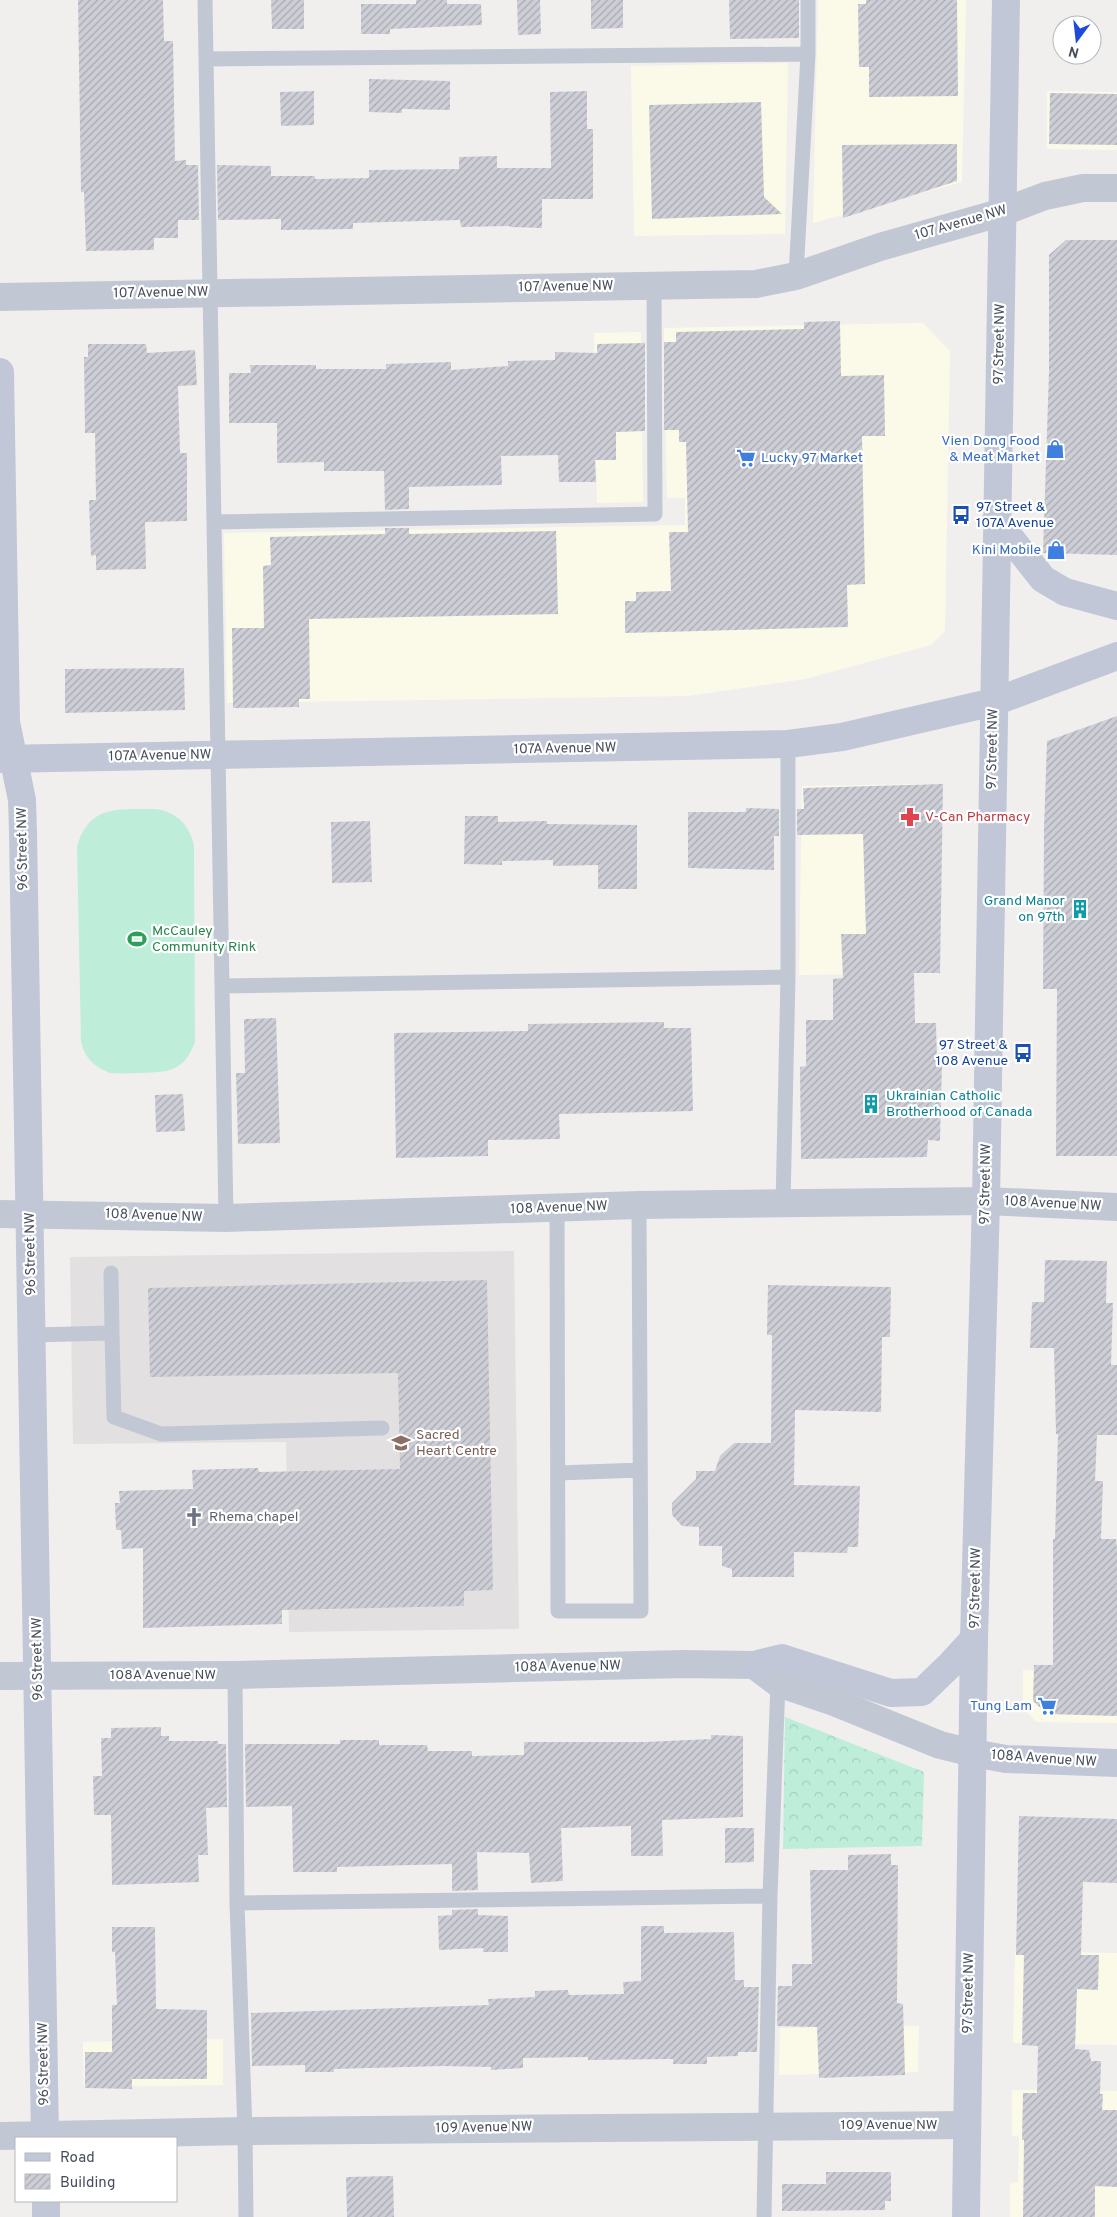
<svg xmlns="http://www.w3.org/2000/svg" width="1117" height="2217" viewBox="0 0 1117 2217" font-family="Overpass,sans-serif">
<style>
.commercial{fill:#fbfae8}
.education{fill:#e2e0e0}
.forest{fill:url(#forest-crowns)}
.pitch{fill:#beeeda}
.building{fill:url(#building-hatch)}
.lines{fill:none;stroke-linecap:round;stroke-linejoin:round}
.lane{stroke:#c2c8d3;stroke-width:15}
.street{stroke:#c2c8d3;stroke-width:28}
.secondary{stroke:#c1c7d7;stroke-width:28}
.labels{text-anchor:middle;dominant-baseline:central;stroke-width:4.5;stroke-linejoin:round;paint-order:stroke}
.street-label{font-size:14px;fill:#474e5b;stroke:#fff}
.shop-label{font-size:14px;fill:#366cbe;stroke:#fff;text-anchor:end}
.transit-label{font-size:14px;fill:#164399;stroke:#fff;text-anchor:start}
.health-label{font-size:14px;fill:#be3a42;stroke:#fff;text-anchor:start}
.culture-label{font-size:14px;fill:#0d838f;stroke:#fff;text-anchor:end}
.leisure-label{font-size:14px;fill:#27864d;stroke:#fff;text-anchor:start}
.education-label{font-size:14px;fill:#785e54;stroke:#fff;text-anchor:start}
.worship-label{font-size:14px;fill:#5b616d;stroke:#fff;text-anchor:start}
</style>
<defs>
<pattern id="forest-crowns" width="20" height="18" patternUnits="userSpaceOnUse" patternTransform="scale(1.25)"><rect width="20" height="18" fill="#beeeda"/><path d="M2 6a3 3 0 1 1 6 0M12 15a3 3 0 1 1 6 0" fill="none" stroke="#a5cebd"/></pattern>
<pattern id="building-hatch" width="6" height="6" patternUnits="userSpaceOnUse" patternTransform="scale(1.25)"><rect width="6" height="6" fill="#cecfd6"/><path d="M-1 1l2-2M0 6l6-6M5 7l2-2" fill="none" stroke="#a9aab1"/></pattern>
</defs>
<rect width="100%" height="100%" fill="#f1efee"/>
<path class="commercial" d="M818,0H966L962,182L813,223Z
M788,63L785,234L634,236L631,66Z
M1047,91L1117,92V150L1047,149Z
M923,323L950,351L945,631L931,645L805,679L688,696L227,703L224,533L685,525V498H667L664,328Z
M641,332L643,502L597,503L594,333Z
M928,784L942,797L939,973L799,975L802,786Z
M1023,1670L1117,1671V1723L1036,1722L1023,1708Z
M1015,1952L1117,1953V2045L1013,2043Z
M919,2026L918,2072L779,2075L780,2028Z
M223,2039V2085L84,2087L83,2042Z
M1012,2090L1117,2091V2217H1010V2183L1018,2182L1019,2137L1012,2136Z"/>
<path class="education" d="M514,1251L519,1629L289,1632L286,1442L73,1444L70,1257Z"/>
<path class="forest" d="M785,1717L924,1772L922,1846L783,1849Z"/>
<path class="pitch" d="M157,809C178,813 189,825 194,845L195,1042C184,1071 170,1072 142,1073C131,1073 121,1074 110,1073C94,1067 85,1058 81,1042L77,847C89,803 120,810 157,809Z"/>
<path class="building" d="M78,0H163L164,41H173L175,161L186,160V165H198L199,220H178V238H154V250L86,251L84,192H81Z
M271,0H304V29H272Z
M416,0H447V4H481L482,25L390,29V34H361V4H416Z
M517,0H540L541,34L518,35Z
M591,0H623V28L591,29Z
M729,0H799V38L730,39Z
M866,0H957L958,96L869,97V67H859L858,4H866Z
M369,79L450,81V110L402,109V113L369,112Z
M314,91V125L281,126L280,92Z
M587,91V129H593V199H542V228L510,227V226L461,227L460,220L353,223V229L281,230V219L218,220L217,165L271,166V176H315V179L369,178V170L459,169V157L497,156V168H551L550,92Z
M1050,93L1117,94V145L1049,144Z
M761,102L764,197L782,214L652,219L649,105Z
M957,144V181L843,218L842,145Z
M1066,240H1117V555L1043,553L1049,371V255Z
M840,321L841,376L884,375L885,436H862L865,584L847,585L848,627L625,633V601H636V592L671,591L669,532H688L686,442H679V430H664V342H676V332L804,329V322Z
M645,343V431L616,432V460H595L596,482H559L558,455L501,456L502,485L409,487V509L385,510L384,471H324V462L277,463V423H229V373H251L250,365H316V369H386V364L451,362V370L508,366V361L555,360V352L597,353V344Z
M88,344H146L147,353L195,350L197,385L178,386L180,453H187V521L145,522L146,569L96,570V555L91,556L89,500H96L95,433H85L84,357H88Z
M385,528H409V534L556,531L558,614L309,619L310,699H299V707L233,708L232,628H264L263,566L271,565L270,537L385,534Z
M184,668L185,710L65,713V669Z
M1117,716V1156H1056L1057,989H1043L1044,828L1047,741Z
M943,784L940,973H914L915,1023H936L937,1064H942L940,1141L928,1140L927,1157L801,1159L800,1067L806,1066V1020H833V979L843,978L841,934H866L863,834L797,835V809H804L803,788Z
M746,808L779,809V836H774V870L688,868V812H746Z
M465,816H498V822L547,821V824L637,825V889H598V865L553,866V860L502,861V865L464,864Z
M370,821L372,882L332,883L331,822Z
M276,1018L280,1143L238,1144L236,1073H245L244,1019Z
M664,1022V1028H691L693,1111L559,1114L560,1139L488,1140V1156L396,1158L394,1033L528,1031V1024Z
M183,1094L185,1131L156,1132L155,1095Z
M1045,1260L1107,1261L1106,1303H1113L1111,1365H1117V1435H1097L1095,1481H1103L1101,1539H1116L1117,1549V1716L1047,1714L1033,1701L1034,1665H1053V1539H1055L1058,1434H1056L1054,1348H1030L1032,1302H1044Z
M487,1280L493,1590L464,1591V1606L282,1610V1624L143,1628V1548L122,1549L121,1530H116L115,1503H120L119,1491L193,1489L192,1470L258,1468L259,1472L400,1469L398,1373L150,1377L148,1288Z
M768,1285L891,1287L890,1337H882L881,1412L795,1410L794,1485L860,1486L858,1547H848L847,1553L794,1552V1577H732V1569L722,1566V1546H699V1527L682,1526L672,1515V1503L696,1479V1471H715L720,1456L734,1443H771L772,1335H767Z
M161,1727V1736H169V1741H218V1744H226L227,1807L206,1808L208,1855H198L199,1882L112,1885L111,1815H94L93,1776H102L101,1738H111V1728Z
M711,1735L743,1736V1817L662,1820L663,1856H631V1826L561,1828L563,1881L531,1883L529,1853L477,1852L478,1890L452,1891V1864L337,1867V1872H293L292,1806L246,1807L245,1744H340V1740H379V1745H427L428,1751H472V1756L524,1755V1742H644L711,1739Z
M1019,1816L1117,1819V1883L1083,1882L1081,1955H1099L1098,1990L1077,1989L1075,2049L1089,2050L1091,2061H1101L1100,2094H1103L1102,2110H1117V2187L1095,2186V2217H1023L1024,2140H1022L1023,2093H1037L1038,2046L1022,2045L1024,1955H1016Z
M725,1828H754V1862L725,1863Z
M891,1854V1865H898L897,2003L903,2004L905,2075L819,2078L817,2027L777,2026L778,1986H792V1964H812L810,1870H848V1855Z
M478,1909V1915L508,1916V1952H483V1948L439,1950L438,1916L452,1915V1910Z
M641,1926H664V1933L734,1932L735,1980H744V1987H759L757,2052H738V2056L707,2057V2064H673V2059L588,2060V2057L523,2058V2068L491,2070V2067L442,2066L334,2069V2072H305V2065L252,2066L251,2013L489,2005L488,1999L535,1997V1991L568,1990L569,1995L624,1994L623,1982L641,1981Z
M112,1927H155L156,2009L207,2010V2079H132V2089L85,2088V2052H112V2005H117L115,1952H112Z
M826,2172H891V2201H885V2210L782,2211V2184H826Z
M393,2176L394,2217H347L346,2177Z"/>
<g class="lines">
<path class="lane" d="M205,0L226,1218
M206,59L808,54
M796,276L808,54V0
M215,522L655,514L654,286
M222,986L788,977
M783,1205L788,977V744
M557,1208L558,1611H641L639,1205
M111,1273L112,1333
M32,1335L112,1333L114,1417L161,1434L382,1428
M558,1473L640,1470
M235,1675L237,1903L245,2131L246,2217
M237,1903L770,1896
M764,2217L770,1896L778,1683"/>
<path class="street" d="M0,297L756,284L796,276L880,247L1003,212L1045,196L1083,188H1117
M0,1214L226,1218L639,1205L986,1201L1117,1207
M0,1676L235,1675L683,1664L754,1665L778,1683L834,1702L940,1745L973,1753
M0,2136L245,2131L967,2125"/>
<path class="secondary" d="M0,372L6,722L22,800L23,832L45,2138
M996,520L1043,579L1065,592L1117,606
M0,759L788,744L842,737L994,702L1117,656
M754,1665L782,1658L891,1693L922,1692L951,1664L974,1639
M973,1753L1006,1759L1117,1763
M46,2201V2217
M966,2217L974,1639L986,1201L1006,0"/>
</g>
<defs>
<g id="shop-bare" transform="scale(1.5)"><path d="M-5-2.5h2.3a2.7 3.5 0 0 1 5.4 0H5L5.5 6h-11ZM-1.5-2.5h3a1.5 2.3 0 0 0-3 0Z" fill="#3f7fe0" stroke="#fff" stroke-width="2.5" paint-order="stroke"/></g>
<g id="supermarket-bare" transform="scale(1.5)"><path d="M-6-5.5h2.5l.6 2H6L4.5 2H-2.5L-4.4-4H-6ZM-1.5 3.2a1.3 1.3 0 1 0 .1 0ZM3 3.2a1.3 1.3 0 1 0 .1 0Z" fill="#3f7fe0" stroke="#fff" stroke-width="2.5" paint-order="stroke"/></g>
<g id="bus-bare" transform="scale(1.5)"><path d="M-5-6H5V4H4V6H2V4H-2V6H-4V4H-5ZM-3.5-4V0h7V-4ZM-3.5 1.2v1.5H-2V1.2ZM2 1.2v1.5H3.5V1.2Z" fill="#1a4fb4" stroke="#fff" stroke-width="2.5" paint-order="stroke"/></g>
<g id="pharmacy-bare" transform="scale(1.5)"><path d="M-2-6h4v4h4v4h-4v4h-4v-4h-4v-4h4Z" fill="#e0444e" stroke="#fff" stroke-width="2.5" paint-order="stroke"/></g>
<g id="building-bare" transform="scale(1.5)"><path d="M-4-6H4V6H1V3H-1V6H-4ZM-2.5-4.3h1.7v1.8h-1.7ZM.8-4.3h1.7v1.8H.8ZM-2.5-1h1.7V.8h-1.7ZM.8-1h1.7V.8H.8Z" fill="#0f9aa8" stroke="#fff" stroke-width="2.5" paint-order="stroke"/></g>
<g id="stadium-bare" transform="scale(1.5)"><path d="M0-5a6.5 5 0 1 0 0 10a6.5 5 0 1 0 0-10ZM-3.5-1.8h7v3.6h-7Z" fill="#2e9e5b" stroke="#fff" stroke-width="2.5" paint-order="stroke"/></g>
<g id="school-bare" transform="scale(1.5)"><path d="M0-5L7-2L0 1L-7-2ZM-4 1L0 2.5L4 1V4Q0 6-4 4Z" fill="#8d6e63" stroke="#fff" stroke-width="2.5" paint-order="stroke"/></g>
<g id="church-bare" transform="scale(1.5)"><path d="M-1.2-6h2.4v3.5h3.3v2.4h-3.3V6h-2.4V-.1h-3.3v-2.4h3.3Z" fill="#6b7280" stroke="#fff" stroke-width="2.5" paint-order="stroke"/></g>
</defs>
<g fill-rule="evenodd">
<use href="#shop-bare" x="1055" y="449"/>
<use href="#supermarket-bare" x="746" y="458"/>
<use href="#bus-bare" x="961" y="515"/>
<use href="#shop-bare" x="1056" y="550"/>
<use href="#pharmacy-bare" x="910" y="817"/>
<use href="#building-bare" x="1080" y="909"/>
<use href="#stadium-bare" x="137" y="939"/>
<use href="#bus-bare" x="1023" y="1053"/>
<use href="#building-bare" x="871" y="1104"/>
<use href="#school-bare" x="401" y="1443"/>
<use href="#church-bare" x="194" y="1517"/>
<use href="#supermarket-bare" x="1047" y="1706"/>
</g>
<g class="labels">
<g class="street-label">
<text transform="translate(961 223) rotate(-16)">107 Avenue NW</text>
<text transform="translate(566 287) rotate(-1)">107 Avenue NW</text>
<text transform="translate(161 293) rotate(-1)">107 Avenue NW</text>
<text transform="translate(1000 344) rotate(-89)">97 Street NW</text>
<text transform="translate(565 749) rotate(-1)">107A Avenue NW</text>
<text transform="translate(993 749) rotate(-89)">97 Street NW</text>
<text transform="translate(160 756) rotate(-1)">107A Avenue NW</text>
<text transform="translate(23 849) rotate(-91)">96 Street NW</text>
<text transform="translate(986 1184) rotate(-89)">97 Street NW</text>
<text transform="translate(1053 1204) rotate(3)">108 Avenue NW</text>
<text transform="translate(559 1208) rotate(-2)">108 Avenue NW</text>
<text transform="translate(154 1216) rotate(2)">108 Avenue NW</text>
<text transform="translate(31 1254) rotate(-91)">96 Street NW</text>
<text transform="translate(976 1588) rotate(-89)">97 Street NW</text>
<text transform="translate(38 1659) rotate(-91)">96 Street NW</text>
<text transform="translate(568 1667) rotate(-1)">108A Avenue NW</text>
<text x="163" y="1675">108A Avenue NW</text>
<text transform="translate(1044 1759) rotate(4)">108A Avenue NW</text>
<text transform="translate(969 1993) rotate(-89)">97 Street NW</text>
<text transform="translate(44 2064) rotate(-91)">96 Street NW</text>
<text x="889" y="2125">109 Avenue NW</text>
<text transform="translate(484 2128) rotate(-1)">109 Avenue NW</text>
</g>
<g class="shop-label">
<text x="1040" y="441">Vien Dong Food<tspan x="1040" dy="16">&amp; Meat Market</tspan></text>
<text x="761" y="458" text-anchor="start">Lucky 97 Market</text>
<text x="1041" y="550">Kini Mobile</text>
<text x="1032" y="1706">Tung Lam</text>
</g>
<g class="transit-label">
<text x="976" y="507">97 Street &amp;<tspan x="976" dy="16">107A Avenue</tspan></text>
<text x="1008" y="1045" text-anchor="end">97 Street &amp;<tspan x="1008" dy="16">108 Avenue</tspan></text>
</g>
<g class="health-label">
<text x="925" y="817">V-Can Pharmacy</text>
</g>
<g class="culture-label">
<text x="1065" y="901">Grand Manor<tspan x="1065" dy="16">on 97th</tspan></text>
<text x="886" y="1096" text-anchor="start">Ukrainian Catholic<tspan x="886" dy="16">Brotherhood of Canada</tspan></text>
</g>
<g class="leisure-label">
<text x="152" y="931">McCauley<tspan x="152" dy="16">Community Rink</tspan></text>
</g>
<g class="education-label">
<text x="416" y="1435">Sacred<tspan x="416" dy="16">Heart Centre</tspan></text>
</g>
<g class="worship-label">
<text x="209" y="1517">Rhema chapel</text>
</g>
</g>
<rect x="15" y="2137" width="162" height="65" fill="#ffffff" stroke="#b5b8bd"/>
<rect x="25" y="2153" width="25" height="8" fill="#c1c7d7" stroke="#b5b8bd"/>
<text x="60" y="2162" font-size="15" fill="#474e5b">Road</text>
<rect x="25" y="2174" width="25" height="15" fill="url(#building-hatch)" stroke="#b5b8bd"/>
<text x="60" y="2187" font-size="15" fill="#474e5b">Building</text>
<g transform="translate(1077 40) rotate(195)"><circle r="24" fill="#ffffff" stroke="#b5b8bd"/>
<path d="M0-4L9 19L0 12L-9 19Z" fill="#1e4adb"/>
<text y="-8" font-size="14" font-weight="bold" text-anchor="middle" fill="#474e5b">N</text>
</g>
</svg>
